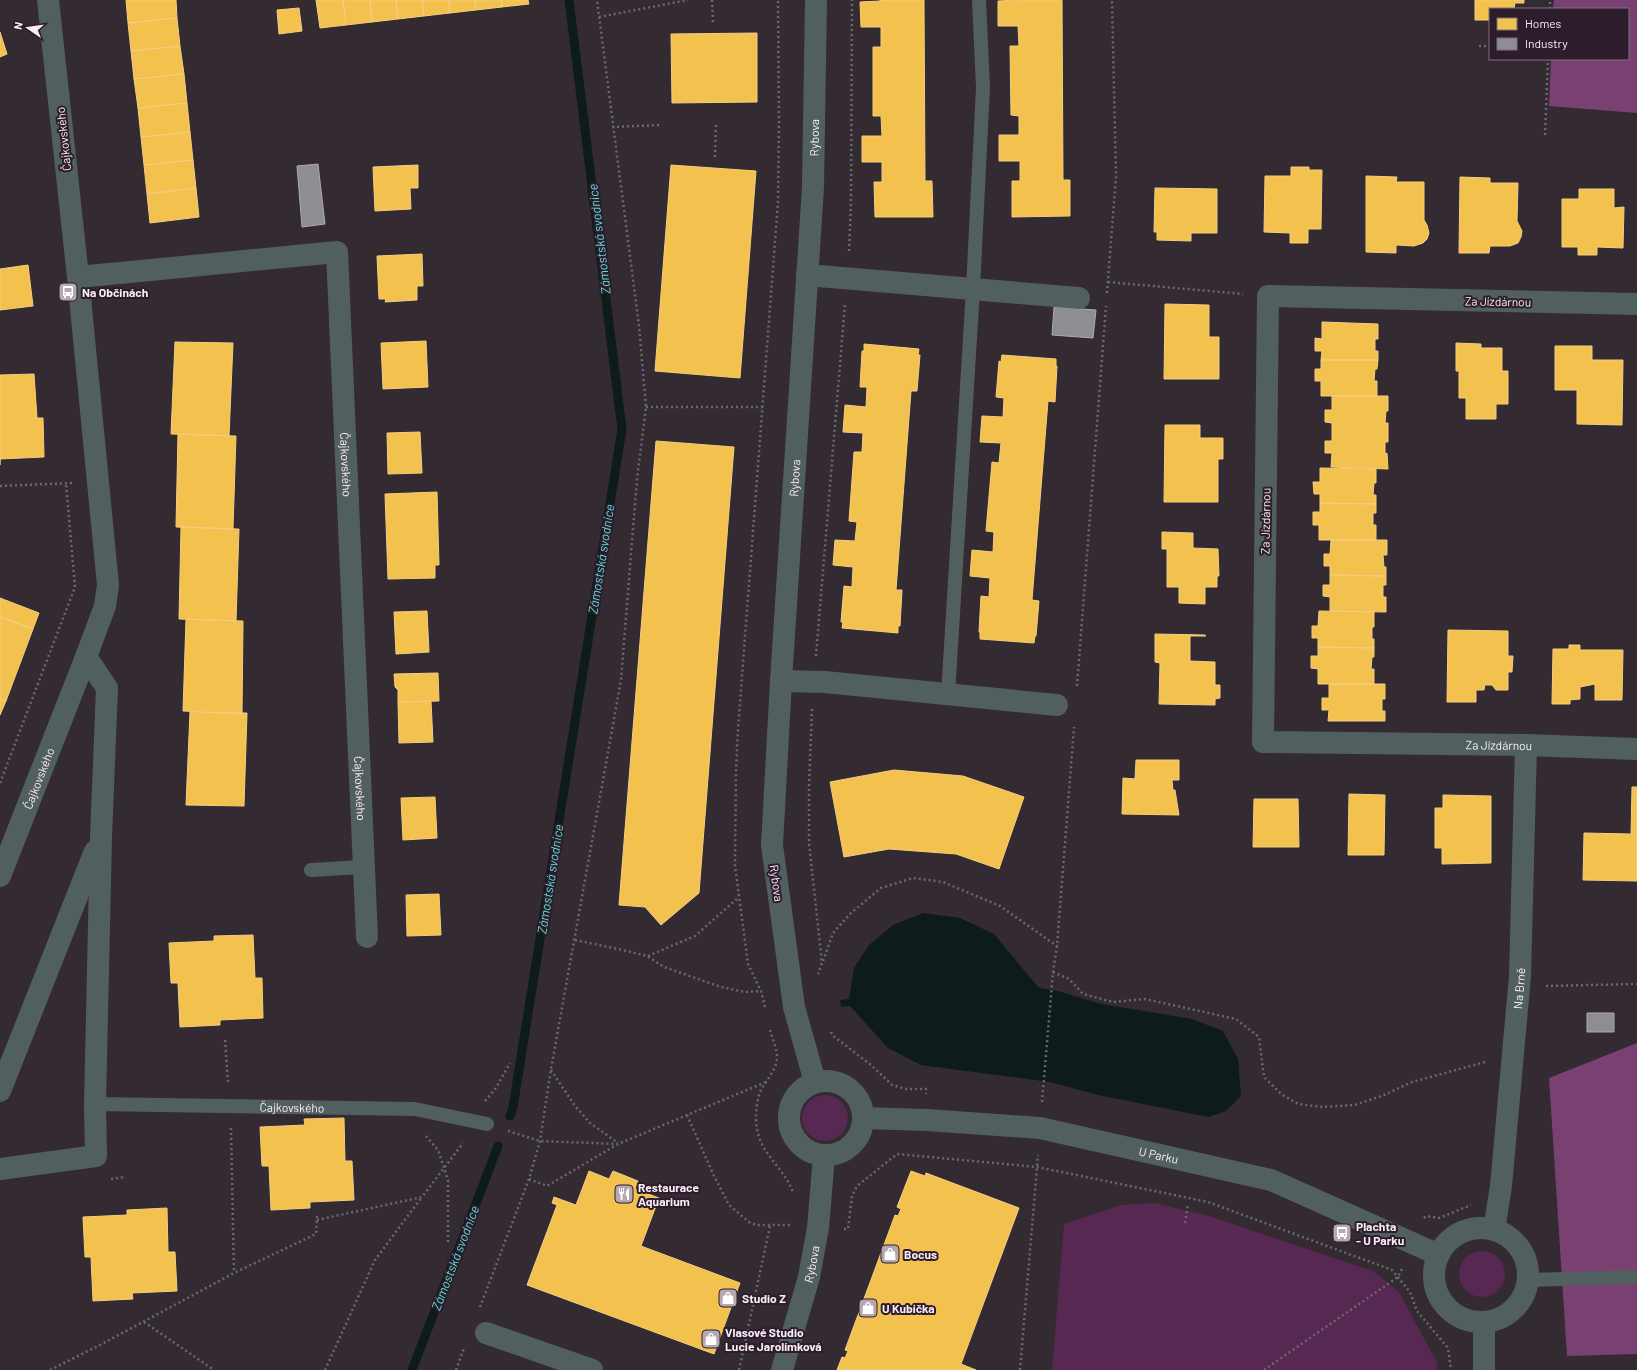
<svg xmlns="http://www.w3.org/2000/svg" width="1637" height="1370" viewBox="0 0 1637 1370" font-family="Barlow,sans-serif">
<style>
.green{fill:#572851}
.forest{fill:#794072}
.water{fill:#0d1b1b}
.homes{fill:#f2c14e;stroke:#f4ce81}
.industry{fill:#8d8d92;stroke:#adaab0}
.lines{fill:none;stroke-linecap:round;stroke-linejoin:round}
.stream{stroke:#0d1b1b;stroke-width:9}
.path{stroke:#656b6e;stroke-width:2.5;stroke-dasharray:2 3;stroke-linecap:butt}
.lane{stroke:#525f5f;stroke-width:14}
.street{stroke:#525f5f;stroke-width:22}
.labels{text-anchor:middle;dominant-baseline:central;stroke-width:4;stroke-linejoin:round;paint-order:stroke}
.street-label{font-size:12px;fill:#f9edf7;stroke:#2d1c2b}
.poi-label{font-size:12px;font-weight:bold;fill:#f9edf7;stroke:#2d1c2b;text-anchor:start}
.water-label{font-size:13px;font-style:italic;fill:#5adfd9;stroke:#2d1c2b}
</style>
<rect width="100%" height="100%" fill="#342a32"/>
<path class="green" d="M802 1118a23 23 0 1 1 46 0a23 23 0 1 1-46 0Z
M1155,1203L1209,1216L1373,1271L1399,1292L1437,1362V1370H1052L1064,1224L1121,1205Z
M1459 1274a23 23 0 1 1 46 0a23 23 0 1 1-46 0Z"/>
<path class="forest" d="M1554,0H1637V113L1549,106L1551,59H1628V9H1553Z
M1637,1043V1354L1567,1356L1549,1078Z"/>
<path class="water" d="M923,913L960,918L994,934L1039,988L1058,991L1101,1004L1192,1019L1223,1031L1238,1059L1241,1096L1226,1111L1208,1117L1098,1095L1050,1082L921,1065L888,1048L850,1006L841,1007L840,1000L849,999L854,968L869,945L893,925Z"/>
<path class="homes" d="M126,0H176L177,18L128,23Z
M316,0H343L346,25L320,28Z
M343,0H370L372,22L346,25Z
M370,0H396L398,19L372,22Z
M396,0H422L424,16L398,19Z
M422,0H449L450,13L424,16Z
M449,0H475L476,10L450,13Z
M475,0H501L502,7L476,10Z
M501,0H528L529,4L502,7Z
M880,0H924L925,181H932L933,217H875L874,182H882V162H862V136H882L881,116H873V47H881V27H861L860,2L880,1Z
M1018,0H1062L1063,180H1070V216L1012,217V181H1020V161H999V135H1019V116L1011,115L1010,46H1019L1018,26H998V1Z
M1475,0H1524V3H1515L1514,9H1490V20H1475Z
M299,8L302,31L279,34L277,10Z
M177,18L180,46L131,51L128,23Z
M0,32L7,54L0,57Z
M757,33V102L672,103L671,34Z
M180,46L184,74L134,79L131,51Z
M184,74L187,103L138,108L134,79Z
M187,103L190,132L141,137L138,108Z
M190,132L193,160L144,165L141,137Z
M193,160L196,188L147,194L144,165Z
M418,165V188H410L411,209L375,211L373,167Z
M671,165L756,171L740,378L655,371Z
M1291,167H1309V170H1322L1321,229H1308V243H1290V233L1264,232L1265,176H1291Z
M1366,176L1397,177L1396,182H1424V220L1427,225L1429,233L1427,239L1423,243L1414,246L1396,245V253L1366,252Z
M1460,177L1490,178V183H1518L1517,221L1522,231L1521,237L1518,243L1510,246H1490L1489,253H1459Z
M196,188L199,217L150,223L147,194Z
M1155,188L1217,189V233H1191V241L1157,240V232H1154Z
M1579,189H1614V208L1624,207L1623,248L1597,247V255H1578V247H1562V199H1579Z
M422,254L423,286H417V300L385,302L386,299H379L377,256Z
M28,265L33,306L0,310V269Z
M1165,304L1209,305V337H1219V379H1164Z
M1322,322L1378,324V339H1375V351H1378V360H1321L1322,351H1315V338L1322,339Z
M426,341L428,387L383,389L381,343Z
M175,342L233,343L229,436L171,434Z
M1456,343L1481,344V348H1502V371H1508V404H1496V419H1466V398H1459V371H1456Z
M864,344L919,349L918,355H920L917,391H911L896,590H902L900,626H898V633L842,628L843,622H841L844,586L852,587L853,567L833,565L835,540L855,541L857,522L849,521L854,452H862L863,433L843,432L845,405L866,407L867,387H860L862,351H864Z
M1555,346H1592V360H1623L1622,425L1577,424V390H1555Z
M1002,355L1056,359V366H1057L1055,402L1048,401L1032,600L1039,601L1036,636H1035L1034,643L980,639V632H979L981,596L989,597L990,578L970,576L972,550L993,552L994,532L986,531L992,462L999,463L1001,443L980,442L982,416L1003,417L1004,398L996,397L999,361L1001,362Z
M1321,360H1378L1377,369H1375L1374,381H1377V396H1321V381H1315V369H1321Z
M34,374L37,418H43L44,457L0,459V465V375Z
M1332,396H1388V411H1386L1385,423H1388V442H1385V454L1387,453L1388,469L1331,467L1332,453H1325V441H1332V423L1325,422V410H1332Z
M1165,425H1200V438H1223V459H1218V502H1164Z
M420,432L422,473L388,474L387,433Z
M178,434L236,436L233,529L176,527Z
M656,441L734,447L699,893L661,925L645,907L619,905Z
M1320,468L1376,469V483H1374L1373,495H1376V504L1320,503V494H1314L1313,482H1320Z
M437,492L439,565H435V578L388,579L385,494Z
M1320,503L1376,504V513H1373V525H1376V540H1319V525H1313V512H1320Z
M181,527L239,529L236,621L179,619Z
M1162,532L1193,533V548L1218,549L1219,576H1217V587H1205V604L1179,603V587H1167V549H1162Z
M1331,540H1387V555H1383L1384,567H1386V576L1330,575V566H1324V554H1330Z
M1330,575L1386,576V585H1383V597H1386V612L1330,611V597L1323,596V585H1330Z
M0,598L39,613L33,629L0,617Z
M427,611L429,652L396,654L394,612Z
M1319,611L1374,612V627H1372V639H1374V648L1318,647V638H1312V626H1318Z
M0,617L33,629L6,701L0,699Z
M186,619L243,621L242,714L183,711Z
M1448,630L1508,631V656H1513L1512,672H1508V690H1496L1492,685H1485L1484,690H1476V702H1447Z
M1155,634L1205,635L1206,636H1190V661L1215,662V685H1220V698L1215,699V705L1159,704L1160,663L1155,662Z
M1569,645H1580V650H1623L1622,700H1595V684L1580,687V699L1570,700V704H1552L1553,649H1569Z
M1318,647L1374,648V657H1372L1371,669H1374V684H1318V669L1311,668V656H1318Z
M438,673L439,701L398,702V690L395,687L394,674Z
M1329,684H1385V699H1382V711H1385V721H1328L1329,710H1322V698H1329Z
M0,699L6,701L0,715Z
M431,701L433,742L399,743L398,702Z
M190,712L247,713L244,806L186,805Z
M1136,760H1179V780H1172L1173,790H1175L1179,815L1122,814L1123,778L1135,779Z
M894,770L963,776L1024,797L999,869L956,854L889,849L844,857L830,782Z
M1632,787H1637V881L1583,880L1584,833L1631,834Z
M1349,794L1385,795L1384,855H1348Z
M1443,795L1491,796V863L1442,864V848H1435V808H1443Z
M435,797L437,838L403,840L401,798Z
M1254,799H1298L1299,847H1253Z
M439,894L441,935L407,936L406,895Z
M253,935L255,978H262L263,1018L220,1020V1025L180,1027L178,983H171L169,943L214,941V936Z
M344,1118L345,1161H352L354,1200L310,1202V1208L271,1210L269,1166H262L260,1127L305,1125L304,1119Z
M589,1171L609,1179L613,1171L638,1181L635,1189L659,1198L641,1246L740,1283L714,1354L527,1285L557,1205L552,1203L554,1197L576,1205Z
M911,1171L925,1176L926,1173L1019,1208L961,1364L976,1370H837L842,1357L845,1358L848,1351L845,1350L895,1215L898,1216L901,1209L897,1207Z
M167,1208L168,1252H175L177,1291L132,1293L133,1299L93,1301L91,1257H85L83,1217L127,1215V1210Z"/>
<path class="industry" d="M318,164L325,224L302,227L297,166Z
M1054,307L1096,310L1093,338L1052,335Z
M1587,1013H1614V1032H1587Z"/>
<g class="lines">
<path class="stream" d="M510,1116L513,1107L622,429L569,0
M412,1370L498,1146"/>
<path class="path" d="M712,0L713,22
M1550,9V0
M599,17L688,0
M1479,46H1490
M612,127L659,125
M1545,135L1548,59
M715,157L716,123
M849,251L851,204L852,0
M1108,282L1243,294
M1107,293L1116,176L1112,0
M646,407H763
M0,486L72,483
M816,656L845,304
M1077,686L1106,306
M812,709L809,785V843L822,963L818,974
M0,783L75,587L66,484
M575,940L623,950L647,956L664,967L721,987L745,992L761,991
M648,956L695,936L739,897
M823,961L833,933L851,913L881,888L913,878L943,882L1000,906L1057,946
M1053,972L1069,979L1083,994L1113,1002L1145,999L1236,1019L1259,1037L1264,1077L1281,1094L1298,1104L1323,1107L1355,1105L1384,1095L1412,1082L1485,1062
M1546,986L1637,984
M765,1007L761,991L748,964L735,866L736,771L738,729L778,202L779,121L778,0
M770,1030C772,1038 777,1048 777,1057C777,1069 767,1079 761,1090C757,1098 756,1110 756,1120C757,1154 785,1167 793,1193
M831,1032L832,1035L871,1065L892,1085L906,1089H926V1094
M225,1040L228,1083
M551,1070L575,1106L590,1123L618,1143
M485,1101L496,1088L510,1063
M1042,1102L1053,972L1057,946L1074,727
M687,1115L714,1176L729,1205L749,1222L756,1225H792
M231,1128L234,1273
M508,1131L540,1141L618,1144
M426,1136L438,1150L448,1180V1245
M111,1179L124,1177
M529,1179L547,1186L618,1144L766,1082
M1424,1218L1426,1216L1439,1218L1471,1205
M317,1220L422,1197L463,1143
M1185,1223L1188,1204
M844,1229H848L852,1196L857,1186L897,1154L1037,1167L1189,1198L1208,1202L1392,1270L1410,1292L1417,1311L1448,1348L1451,1370
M480,1307L529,1179L540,1141L551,1069L621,680L637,479L646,407L639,326L597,0
M1510,1319L1519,1312L1526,1303
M144,1322L214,1370
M50,1370L102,1344L234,1273L316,1234L317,1215
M325,1370L375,1260L422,1197
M456,1370L464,1348
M739,1370L770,1226
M1020,1370L1038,1155
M1264,1370L1398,1277L1403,1267"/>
<g class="lane">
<path d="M948,695L973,289L983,87L979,0"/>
<path d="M311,870L363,867"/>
<path id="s1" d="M95,1104L415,1109L487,1124"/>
<path d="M1527,1280L1637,1277"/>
</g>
<g class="street">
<path d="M807,275L1079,298"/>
<path id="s2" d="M78,277L337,252L367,937"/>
<path id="s3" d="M1637,304L1268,296L1263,742L1526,745L1637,749"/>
<path d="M781,681L825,682L1057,705"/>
<path id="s4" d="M0,876L86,657L105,606L108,585L78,277L48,0"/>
<circle cx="826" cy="1118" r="37"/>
<path id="s5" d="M815,1082L794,1007L772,845L781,681L813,187L816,0"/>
<path d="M0,1091L95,851"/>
<path id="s6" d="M863,1118L927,1120L1040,1128L1271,1180L1439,1255"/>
<path d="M0,1169L96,1156L95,1104L101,837L107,688L86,657"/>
<circle cx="1481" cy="1275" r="47"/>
<path id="s7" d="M1494,1230L1501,1186L1520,976L1526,745"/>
<path d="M1484,1322V1370"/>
<path d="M486,1333L592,1370"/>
<path id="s8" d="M782,1370L809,1277L818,1228L824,1156"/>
</g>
</g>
<defs>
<g id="bus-square" transform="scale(1)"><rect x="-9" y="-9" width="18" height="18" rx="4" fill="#b4a9b2" stroke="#2d1c2b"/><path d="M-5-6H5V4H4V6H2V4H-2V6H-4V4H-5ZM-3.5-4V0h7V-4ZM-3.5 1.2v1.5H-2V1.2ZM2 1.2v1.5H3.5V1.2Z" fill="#fff"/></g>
<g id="restaurant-square" transform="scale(1)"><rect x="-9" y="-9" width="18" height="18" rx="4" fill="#b4a9b2" stroke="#2d1c2b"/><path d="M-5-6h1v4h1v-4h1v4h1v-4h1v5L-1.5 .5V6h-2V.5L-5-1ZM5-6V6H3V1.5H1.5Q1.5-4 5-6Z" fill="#fff"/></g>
<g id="shop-square" transform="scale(1)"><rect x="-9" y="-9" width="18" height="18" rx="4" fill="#b4a9b2" stroke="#2d1c2b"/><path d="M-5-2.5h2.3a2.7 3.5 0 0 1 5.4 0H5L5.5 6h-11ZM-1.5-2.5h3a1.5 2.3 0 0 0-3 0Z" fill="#fff"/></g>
</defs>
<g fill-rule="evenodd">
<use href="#bus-square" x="68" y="292"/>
<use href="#restaurant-square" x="624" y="1194"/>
<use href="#bus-square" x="1342" y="1233"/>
<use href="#shop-square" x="890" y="1254"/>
<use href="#shop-square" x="728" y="1298"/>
<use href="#shop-square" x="868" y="1308"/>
<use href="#shop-square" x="711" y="1339"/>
</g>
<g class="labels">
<g class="street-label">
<text stroke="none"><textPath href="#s5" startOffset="950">Rybova</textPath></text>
<text transform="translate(63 139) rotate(-96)">Čajkovského</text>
<text transform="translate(1498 301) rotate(1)">Za Jízdárnou</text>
<text stroke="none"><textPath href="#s2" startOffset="473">Čajkovského</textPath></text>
<text stroke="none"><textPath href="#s5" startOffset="609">Rybova</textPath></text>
<text transform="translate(1265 521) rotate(-89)">Za Jízdárnou</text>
<text stroke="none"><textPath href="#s3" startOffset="1051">Za Jízdárnou</textPath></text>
<text stroke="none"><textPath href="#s4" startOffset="105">Čajkovského</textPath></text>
<text stroke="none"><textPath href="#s2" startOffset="797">Čajkovského</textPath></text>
<text transform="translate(777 883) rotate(82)">Rybova</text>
<text stroke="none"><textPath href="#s7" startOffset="243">Na Brně</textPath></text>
<text stroke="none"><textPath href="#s1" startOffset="197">Čajkovského</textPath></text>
<text stroke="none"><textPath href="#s6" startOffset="299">U Parku</textPath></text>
<text stroke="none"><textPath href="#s8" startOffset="110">Rybova</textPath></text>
</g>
<g class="poi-label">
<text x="82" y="292">Na Občinách</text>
<text x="638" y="1187">Restaurace<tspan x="638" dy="14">Aquarium</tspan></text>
<text x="1356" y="1226">Plachta<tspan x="1356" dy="14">- U Parku</tspan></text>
<text x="904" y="1254">Bocus</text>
<text x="742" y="1298">Studio Z</text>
<text x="882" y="1308">U Kubíčka</text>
<text x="725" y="1332">Vlasové Studio<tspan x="725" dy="14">Lucie Jarolímková</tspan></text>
</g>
<g class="water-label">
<text transform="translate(599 239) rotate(-97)">Zámostská svodnice</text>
<text transform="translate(601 559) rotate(-81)">Zámostská svodnice</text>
<text transform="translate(550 879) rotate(-81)">Zámostská svodnice</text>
<text transform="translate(455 1258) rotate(-69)">Zámostská svodnice</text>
</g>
</g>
<rect x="1489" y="8" width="140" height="52" fill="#2d1c2b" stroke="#7f707d"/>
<rect x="1497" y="18" width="20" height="12" fill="#f2c14e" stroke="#7f707d"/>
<text x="1525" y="28" font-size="12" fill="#f9edf7">Homes</text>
<rect x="1497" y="38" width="20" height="12" fill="#8d8d92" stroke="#7f707d"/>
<text x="1525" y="48" font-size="12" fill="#f9edf7">Industry</text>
<g transform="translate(28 28) rotate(283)" stroke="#2d1c2b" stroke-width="3" paint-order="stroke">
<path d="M0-3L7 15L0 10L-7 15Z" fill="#f9edf7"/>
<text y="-6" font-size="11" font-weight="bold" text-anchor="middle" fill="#f9edf7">N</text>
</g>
</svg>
